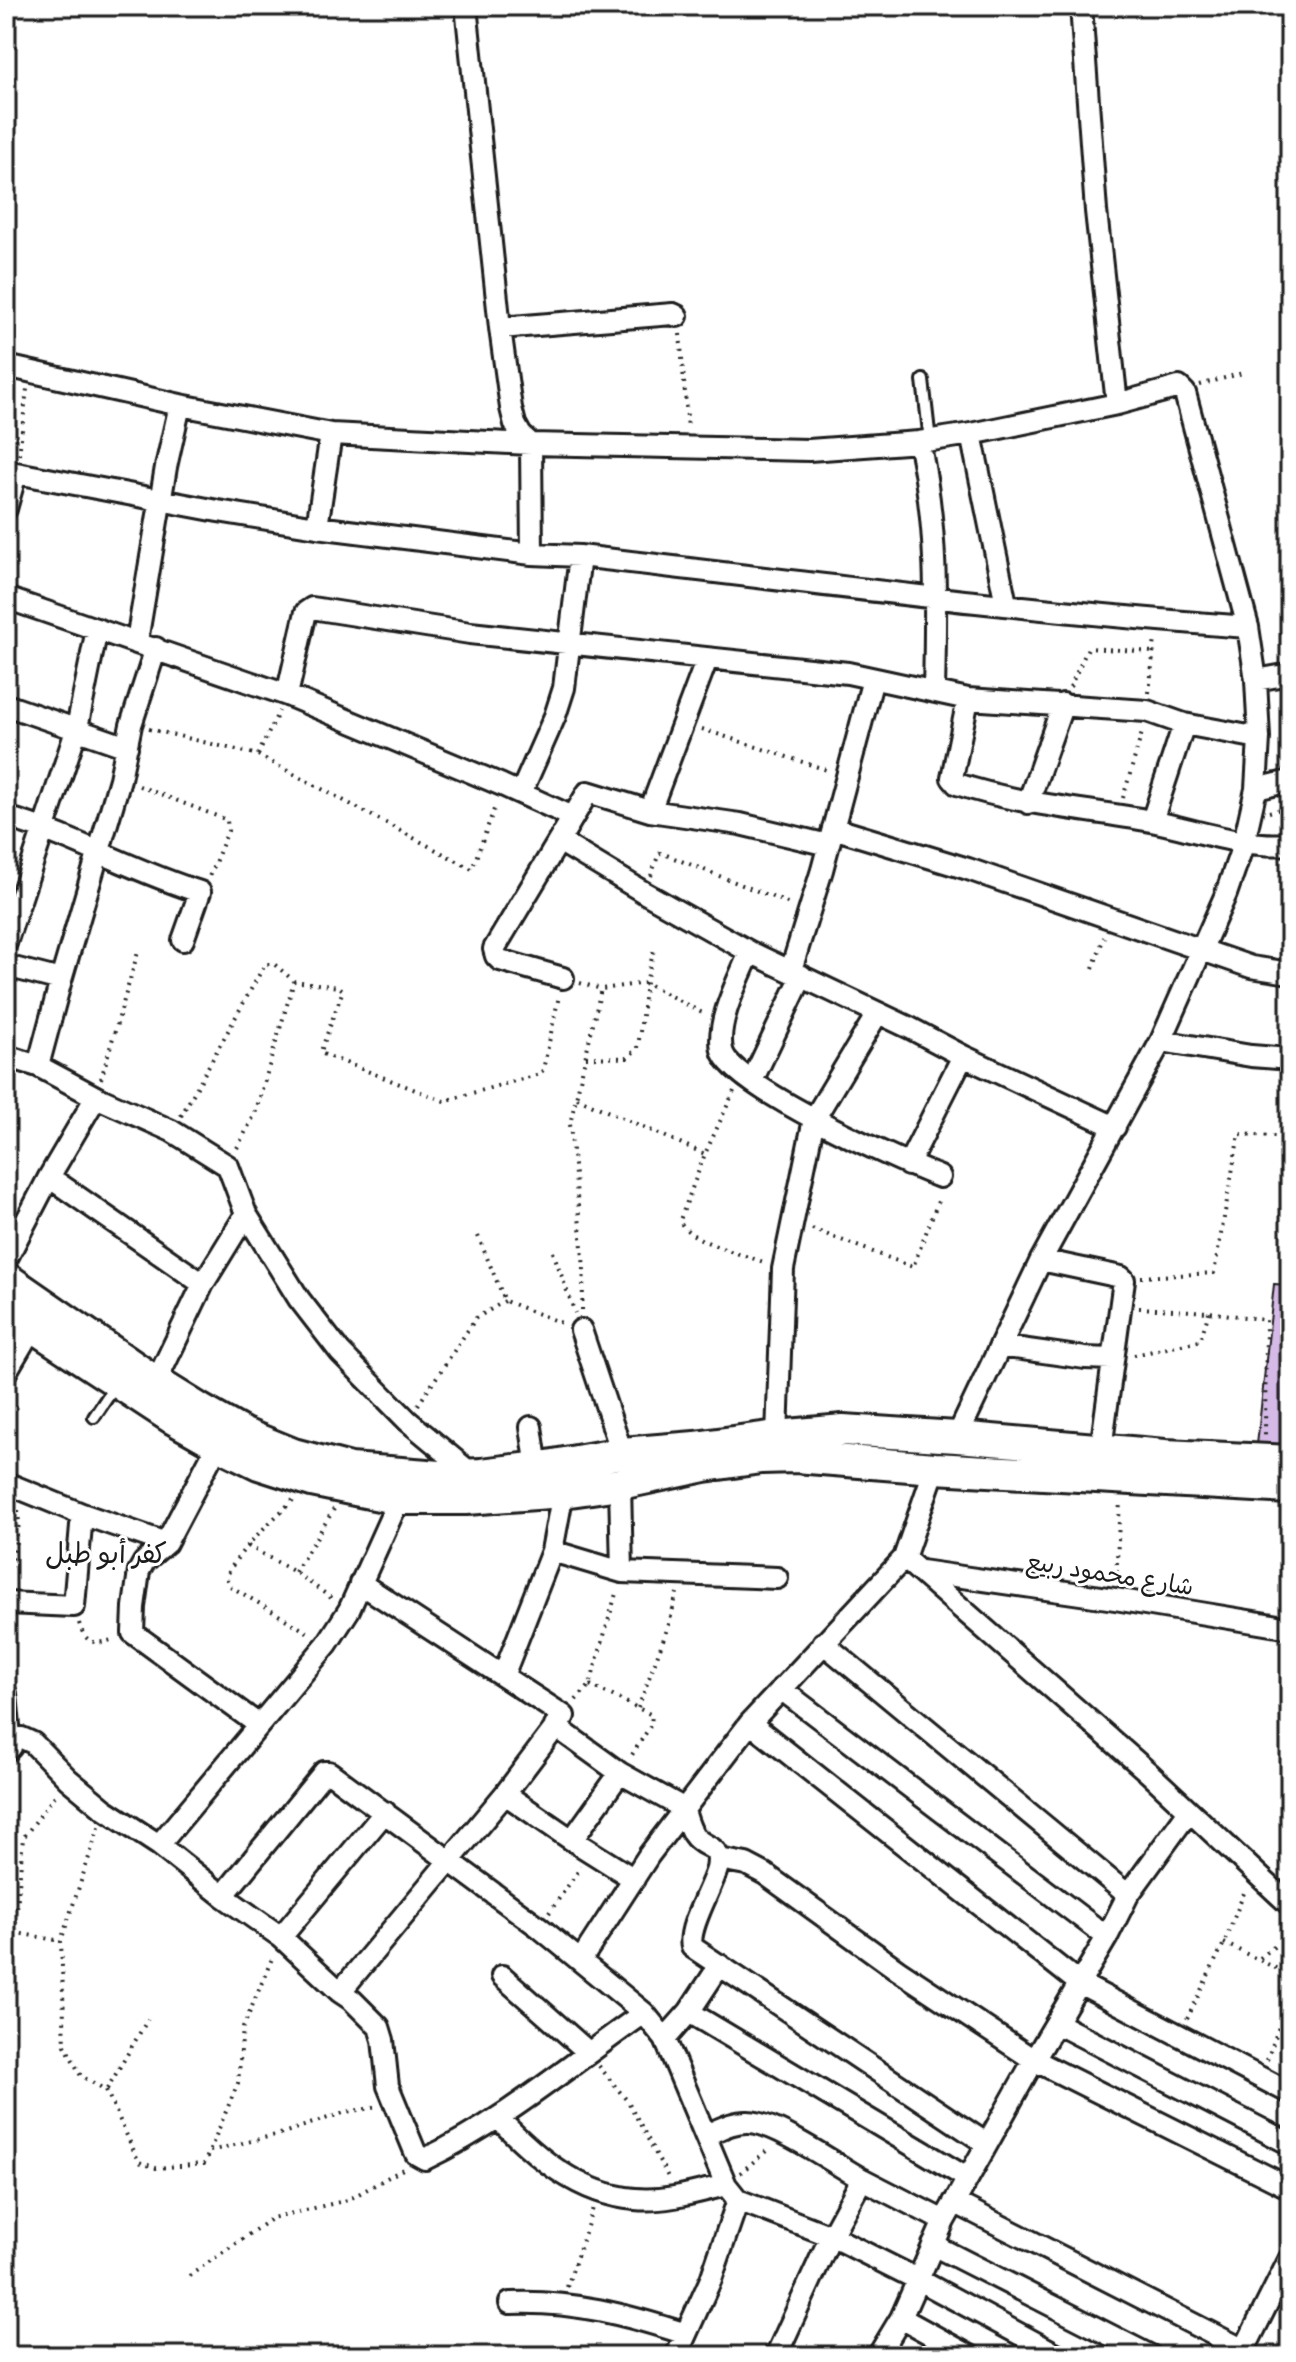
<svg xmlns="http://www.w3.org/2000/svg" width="1296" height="2362" viewBox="0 0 1296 2362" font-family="Delius,'Playpen Sans Arabic',sans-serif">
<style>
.building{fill:#d5b9e7;stroke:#1c1c1c;stroke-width:2}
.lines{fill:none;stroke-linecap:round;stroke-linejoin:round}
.lane-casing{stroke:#1c1c1c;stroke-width:16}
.street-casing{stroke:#1c1c1c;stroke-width:26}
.primary-casing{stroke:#1c1c1c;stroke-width:36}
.path{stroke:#1c1c1c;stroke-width:4;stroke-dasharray:2 6;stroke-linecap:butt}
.lane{stroke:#fff;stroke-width:10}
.street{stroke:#fff;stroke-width:20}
.primary{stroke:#fff;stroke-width:30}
.labels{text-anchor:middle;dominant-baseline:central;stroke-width:6;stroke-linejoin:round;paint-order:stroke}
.street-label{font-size:24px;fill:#1c1c1c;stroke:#fff}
.quarter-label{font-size:28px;fill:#1c1c1c;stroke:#fff}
</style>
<rect width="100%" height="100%" fill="#fff"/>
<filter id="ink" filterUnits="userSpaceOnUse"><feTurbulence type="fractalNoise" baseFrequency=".0125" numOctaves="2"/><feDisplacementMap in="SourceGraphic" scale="16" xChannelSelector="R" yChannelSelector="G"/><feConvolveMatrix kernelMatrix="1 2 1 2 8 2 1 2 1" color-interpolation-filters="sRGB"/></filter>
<g filter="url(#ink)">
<path class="building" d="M1274,1284L1290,1285V1446L1257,1445Z"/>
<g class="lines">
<g class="lane-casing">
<path id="lane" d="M923,380L930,441
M94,1417L115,1386"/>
</g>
<g class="street-casing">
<path id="street" d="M466,6L500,328L511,408L515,424L521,435L531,444L532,554
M1081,6L1096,211L1117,404
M500,328L673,314L677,316
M6,366L180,405
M331,434L531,444L809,450L919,442C938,527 936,605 934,691
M971,434L1006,604
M919,442L971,434L1117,404L1179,387L1185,393L1248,627L1256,680
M6,471L218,511L317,527L532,554L580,556C802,582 1025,611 1248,627
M6,509L16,473
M6,598L287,695L502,785L573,817
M137,641L166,467L180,405L331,434L317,527
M287,695L306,612L312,608L470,633L848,673L968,699L1147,711L1184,724L1259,738
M968,699L952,778L957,784C1020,805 1086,809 1151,821C1197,830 1242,848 1290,844
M6,705L127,747
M1256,789L1290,781
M521,793L555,716L564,688L580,556
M1028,803L1063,704
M650,811L707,659
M6,817C73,836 134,872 200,892L183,940
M1152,821L1184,724
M833,828L968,869L1251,967L1290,973
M559,841L645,893L750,952L910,1028L963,1056L1115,1127
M6,943L77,728L97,629
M750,952C739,979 716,1021 722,1050C728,1085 903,1163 940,1177
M6,966L61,980
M791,970L822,870L873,679
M563,978L500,960L496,956L494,949L588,792L650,811L740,824L828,845
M1161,1041L1251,1056L1290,1059
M6,1056L38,1066L96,1097L172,1131L228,1166L246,1214L299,1299L340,1352L408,1421L473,1475
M38,1066L61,980L120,779L131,725L156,648
M752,1081L802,976
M908,1165L963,1056
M49,1177L203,1284
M6,1260L49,1177L96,1097
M1041,1260L1121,1277L1124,1280L1101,1449
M581,1330L622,1453
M1000,1346L1085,1358L1112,1359
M6,1372L33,1326
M156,1382L203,1284L246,1214
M531,1427L537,1468
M777,1436L783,1269L814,1119L877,1014
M957,1437L1041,1260L1161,1041L1226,894L1244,842L1256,789L1259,738L1256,680L1290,674
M218,1444L166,1543L144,1562L139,1571L134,1607L133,1633L259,1725
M6,1483L82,1514L166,1543
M620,1484L622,1572
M552,1551L622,1572L777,1578
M904,1558L1149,1773L1290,1905
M921,1571L1115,1599L1290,1628
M6,1603L74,1606L82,1514
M823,1643L1128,1895
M503,1676L552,1551L563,1492
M781,1689L1107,1937
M6,1694L11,1747L9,1749
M750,1723L1079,1983L1290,2093
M555,1726L620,1773L683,1808C686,1816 688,1826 693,1834C704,1851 722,1842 717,1869C711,1890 687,1928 692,1947L987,2144
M10,1739L22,1738L33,1743L68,1779L104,1809L159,1845L223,1896L281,1937L340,1992L505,1794L564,1716L360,1583
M505,1794L572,1840L620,1773
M572,1840L634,1879
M159,1845L327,1644L349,1610L399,1499
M719,1859L746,1864L765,1874L898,1970L1034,2060L1290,2188
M223,1896L324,1772H329L539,1927L644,2013L665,2039L726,2185L738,2200L831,2236L919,2280L1060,2356
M281,1937L385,1812
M581,1960L649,1855L750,1723L904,1558L935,1468
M502,1976L588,2052
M340,1992L352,2000L379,2027L383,2040L388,2086L416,2154L425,2159C505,2121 572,2063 644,2013
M689,2012L720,1965
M1056,2023L1290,2144
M665,2039L689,2012L967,2178
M499,2119C536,2157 578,2194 635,2199C665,2202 697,2192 726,2185
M706,2135C720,2129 734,2121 749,2122C777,2123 835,2164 862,2179
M954,2202L1244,2350
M933,2245L1151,2356
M510,2303C571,2300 628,2315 686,2334
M901,2318L970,2356
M676,2356L711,2279L738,2200
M776,2356L831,2236L862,2179L944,2221
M878,2356L901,2318L944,2221L1034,2060L1107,1937L1128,1895L1189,1811
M1241,2356L1290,2258"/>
</g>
<g class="primary-casing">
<path id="primary" d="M6,1278L156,1382L201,1410L244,1434L293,1454L350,1469L440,1476L481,1474L548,1466L622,1453L695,1447L777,1436L843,1430L957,1437L1165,1455L1290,1461
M6,1309L172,1418L218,1444L259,1464L312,1481L399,1499H466L563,1492L620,1484L705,1466L761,1458L796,1457L935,1468L1290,1488"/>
</g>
<path class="path" d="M680,334L688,429
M1200,385L1246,372
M19,455L27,389
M1070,687L1088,648L1154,652
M1149,693L1155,639
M149,729L258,755L472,869L496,804
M702,729L830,771
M258,755L279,711
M139,786L227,820L228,831L209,877
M1123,798L1143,729
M1269,812L1290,807
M651,876L658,856L660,853L664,854L790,904
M1093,968L1104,937
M580,983L601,989L646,983L706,1015
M586,1057L627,1058L638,1048L646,983L654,949
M101,1079L138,952
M734,1091L705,1154L680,1220C685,1241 746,1255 766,1263
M577,1098L705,1154
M181,1116L265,964H274L294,981L339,987L343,990L321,1051L323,1054L444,1101L540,1074L543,1070L559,996
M237,1148L255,1114L294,981
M812,1229L913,1267L940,1196
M478,1236L505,1301L564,1324
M553,1252L575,1313
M1141,1277L1214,1273L1239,1134L1290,1137
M1139,1308L1209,1312L1266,1320L1265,1436
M582,1310L584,1268L570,1124L601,989
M1134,1355L1200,1341L1209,1312
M418,1405L476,1318L505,1301
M293,1500C274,1519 239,1549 228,1574C226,1580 227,1580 230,1586L312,1635
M248,1546L295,1572L334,1600
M295,1572L334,1509
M1116,1580L1120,1501
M8,1583L19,1524L18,1509
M79,1623C86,1645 95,1645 115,1639
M590,1685L652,1715L651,1725L630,1758
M576,1700L590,1685L617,1590
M638,1708L669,1624L677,1593
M99,1827L61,1941L65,2045L81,2076L106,2090L139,2162L156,2168L204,2164L238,2083L243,2028L273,1956
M549,1913L581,1867
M6,1931L61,1941
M1224,1943L1290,1975
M6,1953L15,1933L23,1838L57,1793
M1260,1958L1290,1934
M1187,2019L1224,1943L1246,1888
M1267,2060L1290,1996
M599,2066L629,2103L668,2177
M107,2089L148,2019
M210,2151L280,2134L346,2112L378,2107
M740,2173L770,2148
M189,2276L272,2218L348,2200L403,2169
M567,2287L593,2208"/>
<use href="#lane" class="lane"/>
<use href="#street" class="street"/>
<use href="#primary" class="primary"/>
</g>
</g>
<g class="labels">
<g class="street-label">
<text transform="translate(1110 1573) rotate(9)">شارع محمود ربيع</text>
</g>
<g class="quarter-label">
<text x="106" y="1553">كفر أبو طبل</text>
</g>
</g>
<rect width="1296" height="2362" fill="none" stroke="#fff" stroke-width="32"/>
<rect x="16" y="16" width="1264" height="2330" fill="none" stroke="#1c1c1c" stroke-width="3" filter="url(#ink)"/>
</svg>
